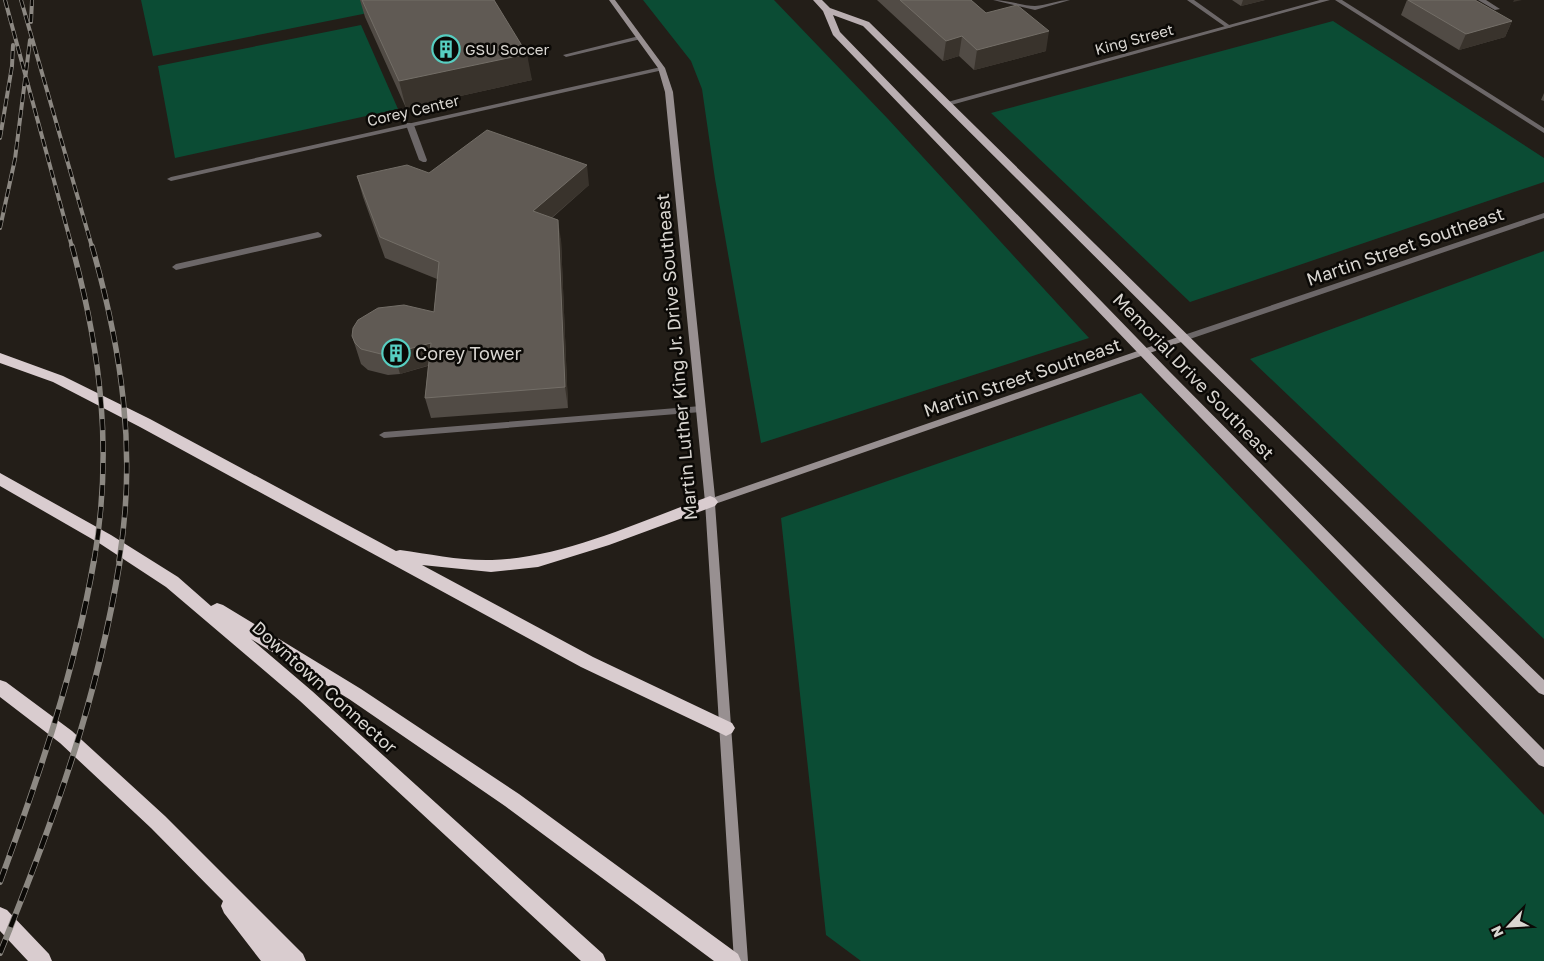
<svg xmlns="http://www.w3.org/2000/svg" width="1544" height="961" viewBox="0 0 1544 961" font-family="'Golos Text',sans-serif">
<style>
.green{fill:#0b4c34}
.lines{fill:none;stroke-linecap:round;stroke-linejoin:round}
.lane{fill:#6c6768;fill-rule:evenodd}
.street{fill:#6c6768;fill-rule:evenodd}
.secondary{fill:#989091;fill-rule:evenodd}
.primary{fill:#baafb2;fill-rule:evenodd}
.highway{fill:#d9cccf;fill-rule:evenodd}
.rail-far2-casing{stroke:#8c8882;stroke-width:4}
.rail-far1-casing{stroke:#8c8882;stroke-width:5.5}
.rail-casing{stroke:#8c8882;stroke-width:6}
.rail-far2{stroke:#0b0906;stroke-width:2.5;stroke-dasharray:8;stroke-linecap:butt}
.rail-far1{stroke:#0b0906;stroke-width:4;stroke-dasharray:11;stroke-linecap:butt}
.rail{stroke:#0b0906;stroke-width:4.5;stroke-dasharray:14;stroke-linecap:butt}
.wall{fill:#514b45}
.shaded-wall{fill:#39332c}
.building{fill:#605a54;stroke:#736e67}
.labels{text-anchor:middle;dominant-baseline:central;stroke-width:5;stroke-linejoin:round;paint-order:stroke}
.far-street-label{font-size:15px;fill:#d9d6d1;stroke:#0b0906}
.far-poi-label{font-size:15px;fill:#d9d6d1;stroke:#0b0906;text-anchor:start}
.street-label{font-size:18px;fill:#d9d6d1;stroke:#0b0906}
.poi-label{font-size:18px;fill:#d9d6d1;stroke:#0b0906;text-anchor:start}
</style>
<rect width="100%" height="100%" fill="#231e18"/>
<path class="green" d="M141,0H433L153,56Z
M643,0H774L888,119L1089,338L761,443L715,179L702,89L691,61Z
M1333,21L1544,158V182L1190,302L991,113Z
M361,25L398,109L175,158L158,66Z
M1544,251V639L1250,359Z
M1141,393L1544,815V961H861L826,935L781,518Z"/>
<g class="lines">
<path class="lane" d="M993,0C1007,0 1024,6 1035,6C1047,5 1058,0 1070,0L1035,10Z
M1187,0H1194L1232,27L1227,28Z
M1478,0H1486L1500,9L1495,10Z
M639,36L641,37V39L566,57L563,55Z
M407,123H410L414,125L427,160L426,162H423L419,160L406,125Z
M318,232L322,235L321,237L176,270L172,267L176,264Z
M701,406L706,409L701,412L384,438L379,435L384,432Z"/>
<path class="street" d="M1320,0H1330L951,105L944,103Z
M1335,0H1342L1544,128V133Z
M661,67L665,69L663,70L171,181L167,179L171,177Z
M1544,213V218L1187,340L1184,341L1180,338L1181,336Z"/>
<path class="secondary" d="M609,0H615L665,68L673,92L715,497L1181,336L1184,335L1188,338L1187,340L715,504L748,961H734L705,502L665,92L658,68Z"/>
<path class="primary" d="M813,0H822L830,8L869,22L1207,354L1544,680V695L1539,693L1199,360L863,26L833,15L840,32L1170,372L1544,750V767L1539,765L1162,378L833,35L823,11Z"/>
<path class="highway" d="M0,353L63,376L150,419L396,551L400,550C430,554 461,561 492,560C563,558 638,522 705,498L710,496L715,498L718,502L715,506L609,545L538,567L491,572L422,565L593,657L732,723L735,728L732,733L726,736L720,733L581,667L140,427L53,382L0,363Z
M0,473L111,535L178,577L211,606L217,603L223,605L361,689L519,794L738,954L741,961H714L505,806L349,699L251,639L312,691L603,954L606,961H581L300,701L166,587L99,543L0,486Z
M0,680L6,682L72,731L165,816L303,954L306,961H261L224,913L221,906L223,901L151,828L60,743L0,697Z
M0,907L7,910L49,954L52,961H28L0,931Z"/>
<g class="rail-far2-casing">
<path id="rail-far2" d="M5,0L72,247
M21,0L92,247
M31,22L32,0
M0,138L12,66L13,45
M0,228L15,159L30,40"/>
</g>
<g class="rail-far1-casing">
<path id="rail-far1" d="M72,246C101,353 113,451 94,561
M92,246C122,351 137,453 119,561"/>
</g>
<g class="rail-casing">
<path id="rail" d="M0,882C39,776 75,671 94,560
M0,953C53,823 98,699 120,560"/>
</g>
<use href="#rail-far2" class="rail-far2"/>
<use href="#rail-far1" class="rail-far1"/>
<use href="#rail" class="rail"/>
</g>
<path class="wall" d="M360,0H494L532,80L406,108L365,17Z
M877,0H971L986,13L1046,51L974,70L959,56L943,61Z
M1232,0H1265L1241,6Z
M1407,0L1512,21L1505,37L1459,50L1401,15Z
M1544,93V101L1541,100Z
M429,173L589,185L552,218L561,240L568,408L431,418L425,398L428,366L400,374L388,375L368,370L361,364L352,336L434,312L437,279L385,258L363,197L357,176Z"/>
<path class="shaded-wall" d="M1243,0H1265L1241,6Z
M1514,0H1522L1513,2Z
M1512,21L1505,37L1459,50L1466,34Z
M1049,31L1046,51L974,70L977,50Z
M962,36L959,56L943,61L946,41Z
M527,54L532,80L406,108L399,81Z
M587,165L589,185L536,231L533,211Z
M558,220L561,240L568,408L565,387Z
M431,343L436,363L400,374L394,353Z"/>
<path class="building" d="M362,0H494L527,54L399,81Z
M900,0H971L986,13L1017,5L1049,31L977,50L962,36L946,41Z
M1408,0H1475L1512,21L1466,34Z
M487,130L587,165L533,211L558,220L565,387L425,398L431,343L394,353L381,354L361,349L355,343L352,336L353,328L358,320L378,308L404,305L434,312L439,262L380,237L357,176L407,165L429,173Z"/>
<defs>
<g id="building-ring" transform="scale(1.4375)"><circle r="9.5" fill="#0b0906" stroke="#57cec1" stroke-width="1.5"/><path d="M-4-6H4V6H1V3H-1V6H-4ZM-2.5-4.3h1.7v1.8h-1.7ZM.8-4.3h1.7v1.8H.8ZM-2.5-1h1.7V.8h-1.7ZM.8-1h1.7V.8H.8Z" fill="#57cec1"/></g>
</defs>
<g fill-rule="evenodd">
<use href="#building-ring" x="446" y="49"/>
<use href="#building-ring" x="396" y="353"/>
</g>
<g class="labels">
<g class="far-street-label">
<text transform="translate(1134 39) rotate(-15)">King Street</text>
<text transform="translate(413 110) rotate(-13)">Corey Center</text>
</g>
<g class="far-poi-label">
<text x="465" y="49">GSU Soccer</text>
</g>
<g class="street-label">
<text transform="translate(1405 246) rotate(-19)">Martin Street Southeast</text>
<text transform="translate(676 357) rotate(-95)">Martin Luther King Jr. Drive Southeast</text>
<text transform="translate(1194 376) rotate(46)">Memorial Drive Southeast</text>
<text transform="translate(1022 377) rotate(-19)">Martin Street Southeast</text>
<text transform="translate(325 687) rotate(42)">Downtown Connector</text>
</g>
<g class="poi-label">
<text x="415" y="353">Corey Tower</text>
</g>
</g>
<g transform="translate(1509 926) rotate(245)" stroke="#0b0906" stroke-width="4" paint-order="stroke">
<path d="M0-4L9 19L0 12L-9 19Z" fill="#d9d6d1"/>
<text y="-8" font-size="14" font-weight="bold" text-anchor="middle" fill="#d9d6d1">N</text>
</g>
</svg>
